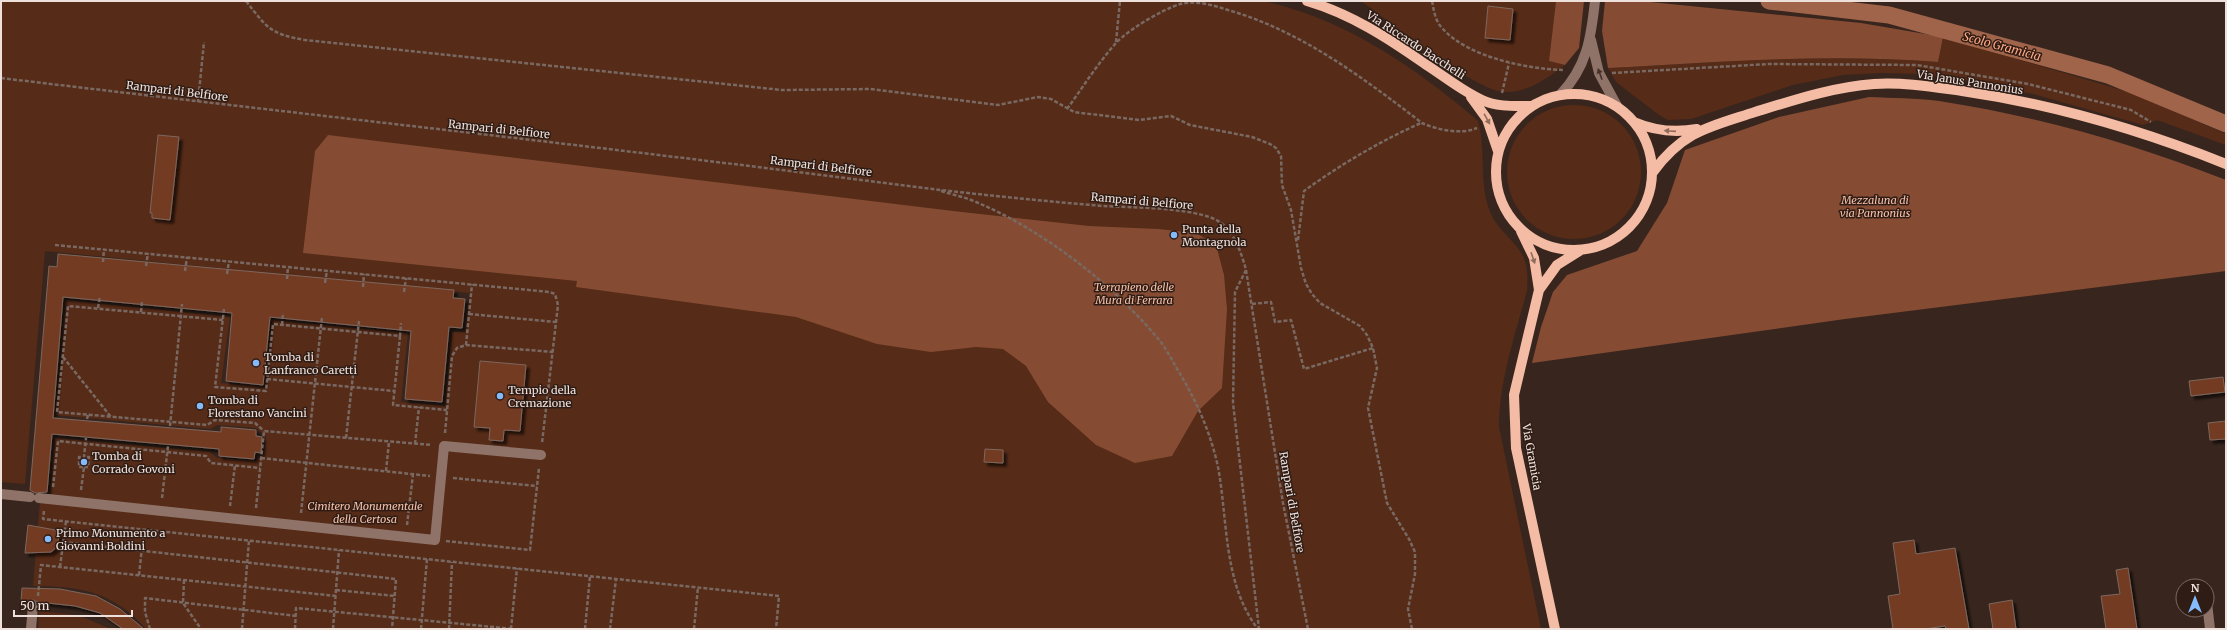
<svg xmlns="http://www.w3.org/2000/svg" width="2227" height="630" viewBox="0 0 2227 630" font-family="Merriweather,serif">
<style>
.green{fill:#562b17}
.forest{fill:#854c33}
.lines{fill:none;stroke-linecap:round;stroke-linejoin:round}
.canal{stroke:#a0644a;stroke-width:17}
.building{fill:#733b23;stroke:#7d675e;filter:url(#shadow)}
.path{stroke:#796962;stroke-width:2.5;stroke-dasharray:4 2;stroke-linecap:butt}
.minor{stroke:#8f7368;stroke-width:10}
.major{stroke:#f4bca4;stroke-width:10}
.oneway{fill:#46322a}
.oneway2{fill:#916c5c}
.poi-dot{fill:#86bbfb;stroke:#2e1c15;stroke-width:1.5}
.labels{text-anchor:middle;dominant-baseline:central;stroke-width:3;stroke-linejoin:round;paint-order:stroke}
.street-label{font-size:11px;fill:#eee1dc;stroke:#2e1c15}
.park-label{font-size:11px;font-style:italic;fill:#f6c0a9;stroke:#2e1c15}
.poi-label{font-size:11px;fill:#eee1dc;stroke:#2e1c15;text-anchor:start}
.water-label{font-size:12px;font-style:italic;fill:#ffa781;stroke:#2e1c15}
</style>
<defs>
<filter id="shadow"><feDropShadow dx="3.5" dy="3.5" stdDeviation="1" flood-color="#0009"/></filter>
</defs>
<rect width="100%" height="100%" fill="#38261e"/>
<path class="green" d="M1,1H1263C1345,19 1415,67 1478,121C1487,153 1477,187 1493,218C1501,232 1514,241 1522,254C1528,264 1528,280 1527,291C1515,335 1499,381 1499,427L1541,629H146C114,592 81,586 33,586L40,501L50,495L55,438L210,452L217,458L255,461L264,454L266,436L256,428L217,425L210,429L55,415L66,300L230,317L221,383L264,387L272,320L408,333L401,402L445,406L452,332H465L470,293L45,251L25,484L1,482Z
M1361,1H1556L1549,61L1565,65C1547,78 1528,93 1505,92C1476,92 1389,21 1361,1Z
M1943,37L2135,94L2226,134V145L2157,120L2143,125L2033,94L1958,79L1922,74L1880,73L1843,75L1793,85L1691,119L1668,120L1659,115L1616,82L1608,68C1715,62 1831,53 1938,62Z
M1507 172a67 67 0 1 1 134 0a67 67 0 1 1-134 0Z
M39,611L78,615L111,629H38Z"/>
<path class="forest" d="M1556,1H1584L1579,48L1565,65L1549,61Z
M1605,1H1640L1861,23L1943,37L1938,62C1831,53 1715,62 1608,68L1602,31Z
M1869,97C1892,98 1916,98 1939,101C2037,116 2134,144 2226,180V271L1845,319L1532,363L1541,327L1553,292L1567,275L1637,251L1667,203L1685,150L1779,117Z
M328,135L953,211L1089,226L1158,229L1196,233L1216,245L1224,275L1227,309L1222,388L1198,411L1172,456L1135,463L1096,445L1048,402L1026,366L1003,349L976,347L931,352L877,344L796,317L576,287L577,281L303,253L315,151Z"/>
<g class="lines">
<path class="canal" d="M1769,1L1889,15L2108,75L2226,124"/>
</g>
<path class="building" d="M1488,6L1513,9L1510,40L1485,38Z
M158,135L179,137L170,220L152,218V213H150Z
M58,254L454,290L453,298L465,299L462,328L449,327L442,402L405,399L411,331L270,317L263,385L226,381L232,313L63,297L53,418L221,432V427L256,430V436L262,437L261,453L255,452L254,459L219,456V449L52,434L47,492L35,493L30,490L49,266L57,267Z
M480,361L526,365L520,431L504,430L503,441L489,440L490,428L474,427Z
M2223,377L2225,392L2191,396L2189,381Z
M2226,421V439L2210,440L2208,423Z
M985,449L1003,450V463L984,462Z
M28,525L55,530L59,536L57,547L51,552L25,553Z
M1914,540L1916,554L1955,548L1969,629H1946L1945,626L1925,629H1893L1888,596L1900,594L1893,543Z
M2128,568L2137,629H2106L2101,596L2120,594L2116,570Z
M22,588L60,589L96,596L120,609L144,629H123L100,613L75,606L38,602L33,600L21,602Z
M2012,600L2016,629H1993L1989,604Z"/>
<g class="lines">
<path class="path" d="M246,1C267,28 270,34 305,40L782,90L870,89L998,105L1038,97L1051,99L1074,112L1139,120L1171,116L1190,125L1252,137L1270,144L1276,148L1281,156L1282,185L1291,210L1301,268L1306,284L1312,294L1320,303L1360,326L1367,335L1373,348L1377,368L1368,408L1387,503L1409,539L1415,552V574L1408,609L1412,629
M1432,1C1434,11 1435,21 1443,29C1468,57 1527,69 1563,70
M1116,42L1120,1
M1612,73L1769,64L1917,65L2028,84L2131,110L2151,122
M1,78C308,115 616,148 924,188C983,195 1043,201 1103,206C1135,208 1183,207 1212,218C1232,225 1241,251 1246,270L1283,503L1308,629
M1502,93L1509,63
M198,102L204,42
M1067,109C1083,87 1098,63 1116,43C1129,29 1162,10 1180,4C1197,0 1212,5 1228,10C1301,31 1362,77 1422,123C1438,130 1461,135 1477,128
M941,191C953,195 965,197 976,202C1043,230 1114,285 1160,341C1166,349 1171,358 1176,367C1195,398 1210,430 1218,467C1228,520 1223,584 1258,629
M1298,240L1304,191C1340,165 1380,141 1421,123
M55,245L550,292L555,294L558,305L542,443
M103,262L104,249
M146,266L148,253
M1246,270L1235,292L1233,403L1259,629
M185,271L187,257
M227,274L229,261
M287,279L288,267
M325,283L327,270
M363,287L364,274
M404,292L406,278
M1252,304L1271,302L1275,322L1291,320L1304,369L1373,348
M98,308L100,296
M224,309L215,387L266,391L273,324L400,336L401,323
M141,312L142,301
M469,314L556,322
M223,320L68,306L57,412L207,425L215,420L255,423L264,431
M282,325L283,313
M400,336L393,405L447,410
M466,345L472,284
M63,357L111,417
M267,379L394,391
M87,419L88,415
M170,426L182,304
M445,433L452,356L457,348L466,345L553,352
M346,438L359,321
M415,444L419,407
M261,458L430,476
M84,467H88L89,457H84
M386,471L389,442
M453,478L537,486
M53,487L58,441L206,456L211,463L260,468
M81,490L84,467H79V457H84L86,438
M162,498L168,446
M230,506L235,465
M256,508L264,431L432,445
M44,511L43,519L779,596L776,629
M301,513L322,317
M407,525L413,474
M446,541L530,550L539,468
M63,542L396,579L392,629
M60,567L66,521
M139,575L144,529
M184,580L183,603L201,629
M336,590L395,596
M38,596L41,565L336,596
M150,629L145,612V598L296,616
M242,629L249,540
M295,629L296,608L514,629
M333,629L339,550
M421,629L427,559
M449,629L452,562
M511,629L517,568
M585,629L590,576
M610,629L616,579
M694,629L698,587"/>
<path class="minor" d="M1591,40L1599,73L1617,106
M1560,95C1587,67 1591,38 1595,1
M1,494L30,497
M39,498L435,540L444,446L541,455
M2207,603L2210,629
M31,629L33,606"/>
<path class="major" d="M1307,1C1351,14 1388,38 1425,64C1444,76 1462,91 1482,100C1497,107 1514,106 1530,106
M1496 172a78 78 0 1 1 156 0a78 78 0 1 1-156 0Z
M1471,97L1487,119L1498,151
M1634,122C1655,131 1675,133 1697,129
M1653,172C1683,131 1709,127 1755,112C1794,100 1833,87 1874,84C1903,82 1933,87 1962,91C2052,104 2141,130 2226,164
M1521,231L1534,258L1539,290
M1555,629L1516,448L1514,395L1539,290L1557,265L1581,250"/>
</g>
<defs><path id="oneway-solid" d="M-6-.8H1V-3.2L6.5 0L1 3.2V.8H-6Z"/></defs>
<use class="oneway" href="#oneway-solid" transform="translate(1600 74) rotate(-110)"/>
<g class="oneway2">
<use href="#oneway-solid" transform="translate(1487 119) rotate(61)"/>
<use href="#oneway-solid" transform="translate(1670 131) rotate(-176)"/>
<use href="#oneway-solid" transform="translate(1533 258) rotate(71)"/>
</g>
<g class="poi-dot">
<circle cx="1174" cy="235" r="4"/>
<circle cx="256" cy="363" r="4"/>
<circle cx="500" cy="396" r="4"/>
<circle cx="200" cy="406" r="4"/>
<circle cx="84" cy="462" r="4"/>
<circle cx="48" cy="539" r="4"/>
</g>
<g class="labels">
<g class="street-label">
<text transform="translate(1416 45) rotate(33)">Via Riccardo Bacchelli</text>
<text transform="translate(1970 82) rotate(9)">Via Janus Pannonius</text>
<text transform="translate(177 91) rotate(7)">Rampari di Belfiore</text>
<text transform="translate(499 129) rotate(6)">Rampari di Belfiore</text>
<text transform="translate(821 166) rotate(7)">Rampari di Belfiore</text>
<text transform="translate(1142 201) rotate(5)">Rampari di Belfiore</text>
<text transform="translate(1532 457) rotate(80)">Via Gramicia</text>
<text transform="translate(1292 502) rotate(80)">Rampari di Belfiore</text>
</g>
<g class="park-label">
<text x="1875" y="200">Mezzaluna di<tspan x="1875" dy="13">via Pannonius</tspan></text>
<text x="1134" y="287">Terrapieno delle<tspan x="1134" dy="13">Mura di Ferrara</tspan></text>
<text x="365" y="506">Cimitero Monumentale<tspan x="365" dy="13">della Certosa</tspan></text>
</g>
<g class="poi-label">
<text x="1182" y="229">Punta della<tspan x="1182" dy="13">Montagnola</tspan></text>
<text x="264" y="357">Tomba di<tspan x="264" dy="13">Lanfranco Caretti</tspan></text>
<text x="508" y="390">Tempio della<tspan x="508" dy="13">Cremazione</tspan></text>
<text x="208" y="400">Tomba di<tspan x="208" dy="13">Florestano Vancini</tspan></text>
<text x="92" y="456">Tomba di<tspan x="92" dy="13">Corrado Govoni</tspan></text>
<text x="56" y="533">Primo Monumento a<tspan x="56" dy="13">Giovanni Boldini</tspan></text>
</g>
<g class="water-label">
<text transform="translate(2002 46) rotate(15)">Scolo Gramicia</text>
</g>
</g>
<rect width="2227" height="630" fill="none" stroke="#eee1dc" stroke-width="4"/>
<g transform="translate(2195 598)"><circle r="19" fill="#2e1c15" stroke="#7b6b65"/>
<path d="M0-3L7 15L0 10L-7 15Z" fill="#86bbfb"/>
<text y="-6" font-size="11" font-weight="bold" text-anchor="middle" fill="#eee1dc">N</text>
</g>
<path d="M14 610v6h118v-6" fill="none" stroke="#eee1dc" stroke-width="2"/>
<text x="20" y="610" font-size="12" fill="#eee1dc" stroke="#2e1c15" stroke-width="3" paint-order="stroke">50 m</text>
</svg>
